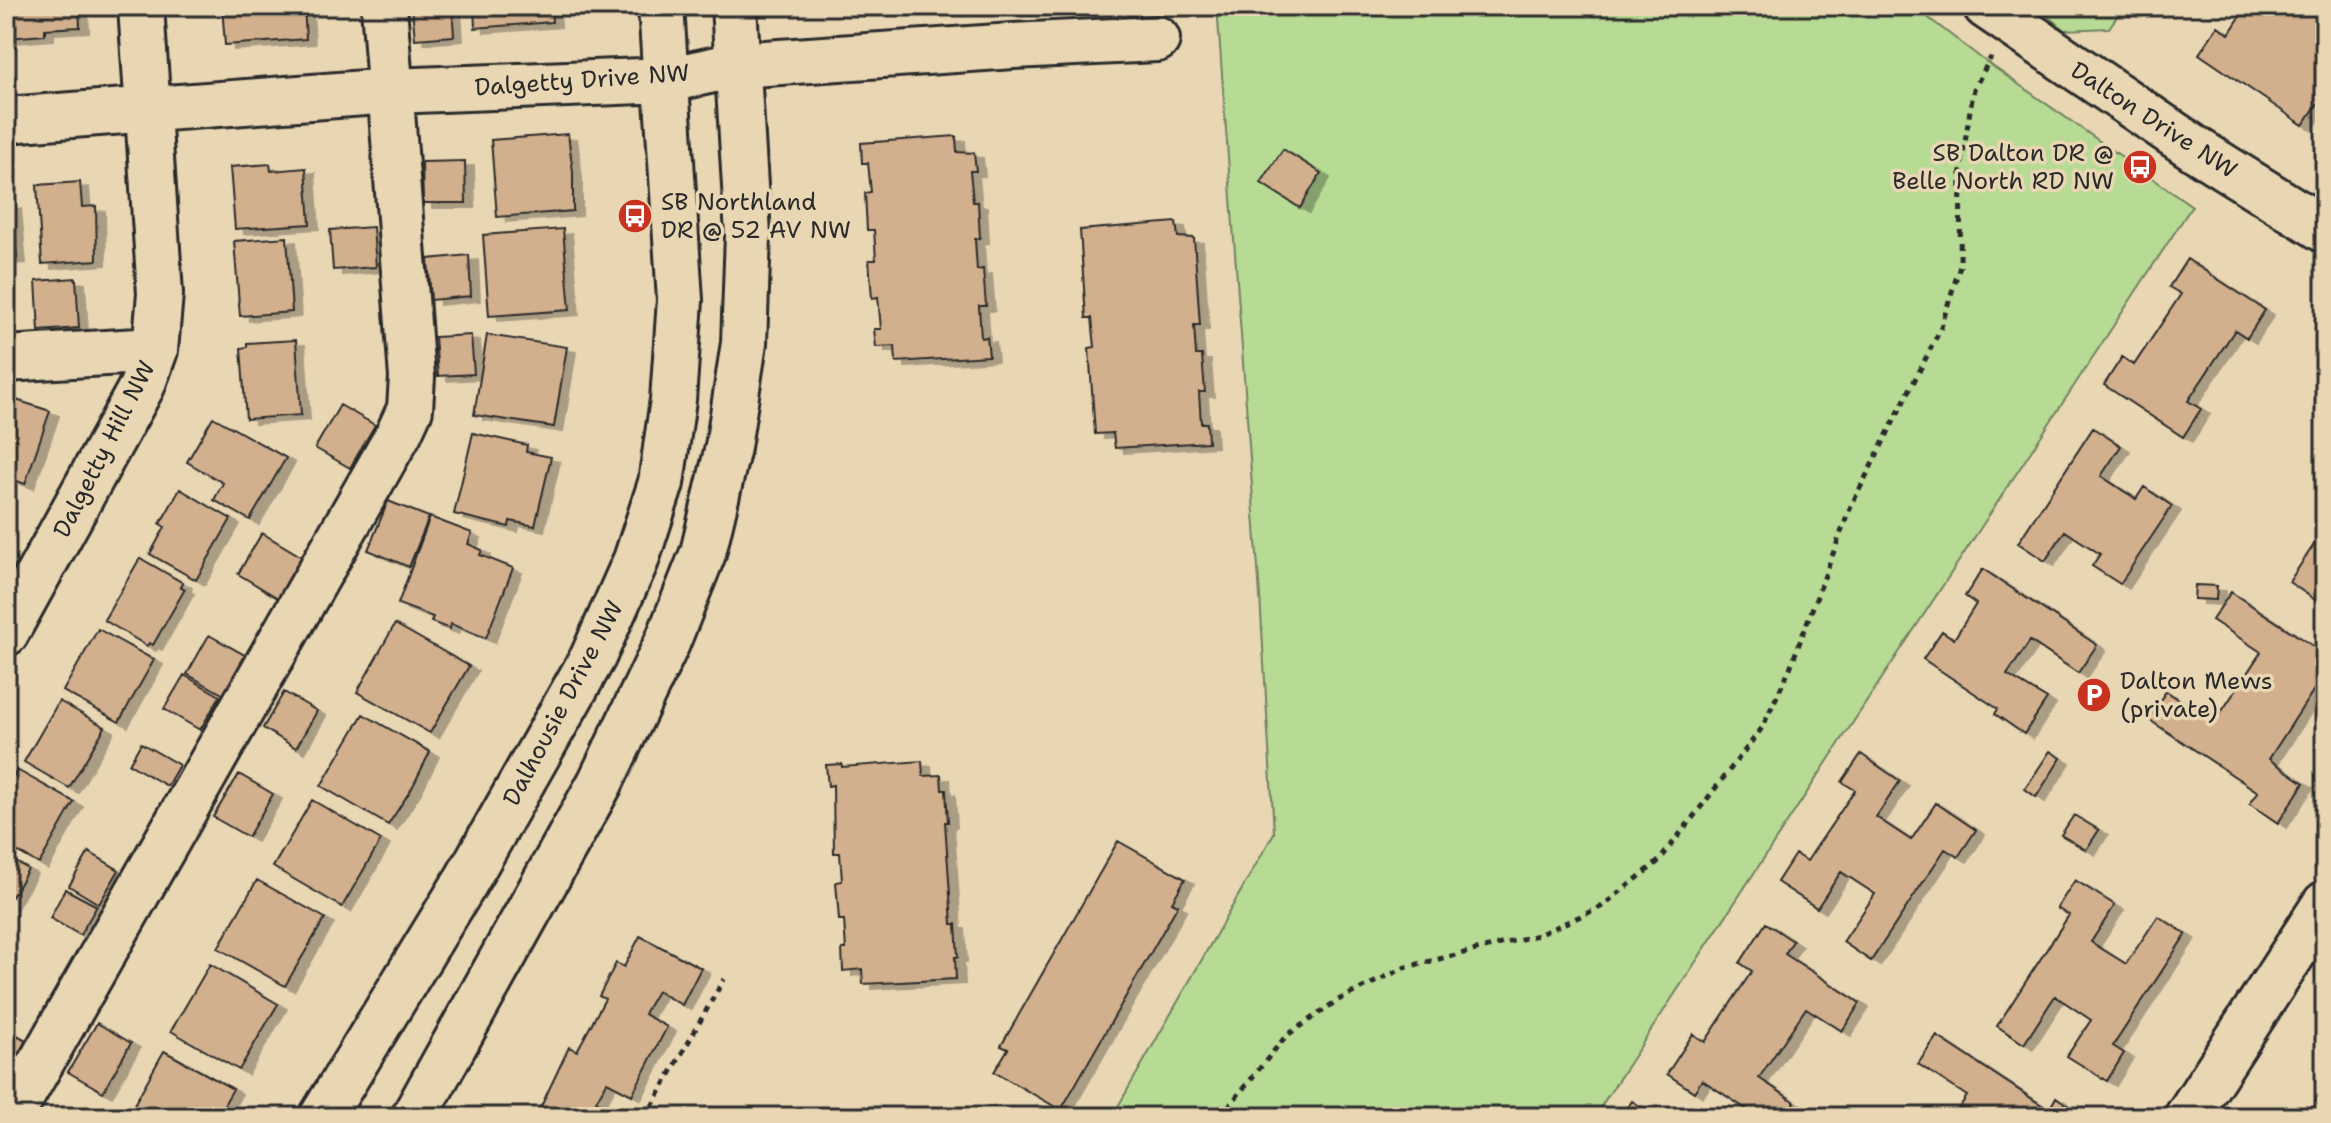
<svg xmlns="http://www.w3.org/2000/svg" width="2331" height="1123" viewBox="0 0 2331 1123" font-family="'Shantell Sans',sans-serif">
<style>
.green{fill:#b7da94;stroke:#718260;stroke-width:2}
.building{fill:#d3b08d;stroke:#2b2b2b;stroke-width:2;filter:url(#shadow)}
.lines{fill:none;stroke-linecap:round;stroke-linejoin:round}
.minor-casing{stroke:#2b2b2b;stroke-width:50}
.path{stroke:#2b2b2b;stroke-width:5;stroke-dasharray:6 6;stroke-linecap:butt}
.minor{stroke:#e9d7b4;stroke-width:44}
.labels{text-anchor:middle;dominant-baseline:central;stroke-width:7;stroke-linejoin:round;paint-order:stroke}
.street-label{font-size:24px;fill:#2b2b2b;stroke:#e9d7b4}
.poi-label{font-size:24px;fill:#2b2b2b;stroke:#e9d7b4;text-anchor:start}
</style>
<defs>
<filter id="shadow"><feDropShadow dx="9" dy="5" stdDeviation="0" flood-color="#0004"/></filter>
</defs>
<rect width="100%" height="100%" fill="#e9d7b4"/>
<filter id="ink" filterUnits="userSpaceOnUse"><feTurbulence type="fractalNoise" baseFrequency=".0125" numOctaves="2"/><feDisplacementMap in="SourceGraphic" scale="16" xChannelSelector="R" yChannelSelector="G"/><feConvolveMatrix kernelMatrix="1 2 1 2 8 2 1 2 1" color-interpolation-filters="sRGB"/></filter>
<g filter="url(#ink)">
<path class="green" d="M1217,6H1913L1981,58L2192,206L1594,1117H1112L1274,833L1260,596Z
M2036,6H2124L2109,28L2064,30Z"/>
<path class="building" d="M6,6H79L80,27L45,29V35L6,38Z
M222,6H304L306,39L225,45Z
M452,6L454,36L415,39L412,8Z
M474,6H551L552,22L475,28Z
M2247,6H2325V93L2303,125L2199,54L2218,26L2229,34Z
M568,134L573,172V211L497,217L491,140Z
M956,136L957,152L974,153L976,171H970L973,202H978L980,238L975,239L977,270L983,269L986,306H979L981,338L987,337L989,356L896,362L895,346L876,347L874,329H881L878,297L872,298L869,260H876L874,230H867L865,193L871,192L868,163H862L861,143Z
M1283,149L1321,173L1300,208L1261,183Z
M465,161L466,203H423L422,162Z
M270,164L271,171L306,168L310,224L235,229L230,167Z
M80,182L82,207L96,206L97,260L42,264L37,185Z
M6,204H12L17,258L6,259Z
M1176,222L1178,237L1194,238L1200,325H1194L1196,355H1202L1205,392H1199L1201,423H1207L1208,442L1115,448L1113,433L1095,434L1089,348L1095,347L1092,318H1086L1080,230Z
M373,227L376,267L333,270L330,230Z
M563,229L570,310L489,316L483,235Z
M287,237L292,312L240,316L234,241Z
M469,255L471,296L431,300L428,259Z
M2187,259L2265,310L2247,338L2235,330L2188,401L2201,409L2183,437L2104,385L2122,357L2134,365L2181,294L2169,287Z
M76,278L79,328L39,331L36,281Z
M471,335L474,374L438,376L435,337Z
M487,335L567,347L554,427L474,415Z
M296,340L301,415L246,419L241,348L247,347V343Z
M7,397L50,411L25,484L6,477Z
M340,405L375,425L350,468L315,448Z
M213,417L286,458L250,520L214,500L223,483L187,462Z
M2093,428L2121,446L2101,476L2136,499L2144,487L2172,506L2120,584L2092,566L2100,554L2065,531L2045,561L2018,543Z
M473,433L527,445L526,452L551,457L535,526L510,521L509,527L454,514Z
M180,489L231,519L196,580L150,554L165,527L160,524Z
M388,501L429,517L409,567L368,550Z
M430,517L472,533L468,544L482,550L480,555L513,568L486,638L451,624L450,629L431,622L433,617L398,604Z
M2325,528V589L2317,601L2289,582Z
M262,533L302,557L278,598L238,574Z
M140,558L183,583L181,587L185,589L153,645L149,643L147,646L104,620Z
M1983,569L2097,645L2078,673L2030,641L2007,675L2047,699L2024,734L1995,714L1998,709L1923,659L1942,631L1954,639L1976,604L1965,596Z
M2195,585L2217,586L2216,600L2194,599Z
M2231,592L2325,654V695L2315,688L2269,759L2304,783L2278,823L2250,804L2258,792L2148,719L2166,691L2214,723L2261,652L2212,620Z
M395,624L469,666L430,733L357,692Z
M98,629L154,660L119,722L63,691Z
M209,635L248,657L226,696L187,674Z
M184,675L220,696L200,730L164,709Z
M284,692L317,711L296,748L263,728Z
M59,701L105,727L69,788L24,762Z
M363,714L430,752L412,788L388,825L321,786Z
M141,743L179,765L167,786L129,764Z
M2050,751L2061,758L2036,797L2025,789Z
M1861,754L1900,781L1876,817L1911,840L1936,803L1976,830L1958,857L1945,849L1871,961L1843,942L1875,894L1841,872L1817,908L1777,882L1795,854L1807,861L1855,790L1842,782Z
M922,761L923,776L941,775L942,790H946L948,822H945L952,924H956L958,957H955L956,979L863,984L862,969L843,971L842,949H846L844,920H839L836,882L842,881L840,853H834L833,785L828,786L826,765L842,764V767Z
M17,770L74,802L39,864L6,845V789Z
M239,774L273,794L248,837L213,817Z
M312,800L381,840L342,907L273,867Z
M2074,815L2099,830L2086,850L2061,835Z
M1118,841L1185,879L1172,902L1178,905L1061,1110L994,1072L1008,1049L1001,1046Z
M89,852L119,870L99,904L69,886Z
M6,856L28,869L6,907Z
M257,880L325,918L285,986L218,948Z
M2075,880L2115,905L2091,942L2126,964L2158,916L2186,934L2113,1046L2124,1053L2107,1081L2067,1056L2091,1020L2055,996L2024,1044L1997,1026L2069,915L2057,908Z
M65,889L97,906L80,935L50,918Z
M1766,923L1793,941L1785,954L1860,1003L1842,1031L1806,1008L1759,1078L1795,1102L1785,1117H1758L1702,1080L1694,1092L1667,1074L1693,1034L1705,1042L1752,971L1740,963Z
M640,936L701,968L682,1005L657,991L646,1010L644,1014L667,1027L632,1095L607,1082L596,1101L617,1113L615,1117H536L569,1047L577,1051L605,999L599,996L616,963L624,967Z
M210,964L278,1004L239,1070L171,1031Z
M97,1023L131,1043L103,1092L68,1072Z
M6,1029L26,1040L6,1079Z
M1937,1036L2049,1110L2056,1097L2084,1116L1953,1117L1967,1096L1918,1064Z
M164,1051L233,1089L217,1117H127Z
M1632,1101L1657,1117H1621Z
M732,1112L733,1117H674Z"/>
<g class="lines">
<g class="minor-casing">
<path id="minor" d="M1986,6L2197,150L2325,230
M6,120L391,91L667,80L736,65L1013,46L1157,39
M6,359L155,350
M6,633L142,386L155,350L160,294L141,6
M10,1117L399,433L410,409L412,377L384,6
M322,1117L466,881L593,657L636,560L661,483L673,400L680,300L661,6
M414,1117L600,783L667,643L703,553L728,447L744,343L748,235L734,6
M2187,1117L2325,904"/>
</g>
<path class="path" d="M755,1109L756,1117
M646,1117L724,979
M1220,1117L1286,1036L1338,1000L1406,967L1538,935L1601,907L1659,861L1762,728L1790,668L1851,506L1940,330L1960,266L1961,168L1970,110L1974,89L1991,57"/>
<use href="#minor" class="minor"/>
</g>
</g>
<defs>
<g id="bus-disc" transform="scale(1.8)"><circle r="9.5" fill="#c8321e" stroke="#e9d7b4"/><path d="M-5-6H5V4H4V6H2V4H-2V6H-4V4H-5ZM-3.5-4V0h7V-4ZM-3.5 1.2v1.5H-2V1.2ZM2 1.2v1.5H3.5V1.2Z" fill="#fff"/></g>
<g id="parking-disc" transform="scale(1.8)"><circle r="9.5" fill="#c8321e" stroke="#e9d7b4"/><path d="M-3.5-5.5H1a3.5 3.5 0 0 1 0 7H-1V5.5H-3.5ZM-1-3.4V-.6H.8a1.4 1.4 0 0 0 0-2.8Z" fill="#fff"/></g>
</defs>
<g fill-rule="evenodd">
<use href="#bus-disc" x="2140" y="167"/>
<use href="#bus-disc" x="635" y="216"/>
<use href="#parking-disc" x="2094" y="695"/>
</g>
<g class="labels">
<g class="street-label">
<text transform="translate(582 80) rotate(-4)">Dalgetty Drive NW</text>
<text transform="translate(2154 120) rotate(33)">Dalton Drive NW</text>
<text transform="translate(104 449) rotate(-63)">Dalgetty Hill NW</text>
<text transform="translate(563 703) rotate(-62)">Dalhousie Drive NW</text>
</g>
<g class="poi-label">
<text x="2114" y="153" text-anchor="end">SB Dalton DR @<tspan x="2114" dy="28">Belle North RD NW</tspan></text>
<text x="661" y="202">SB Northland<tspan x="661" dy="28">DR @ 52 AV NW</tspan></text>
<text x="2120" y="681">Dalton Mews<tspan x="2120" dy="28">(private)</tspan></text>
</g>
</g>
<rect width="2331" height="1123" fill="none" stroke="#e9d7b4" stroke-width="32"/>
<rect x="16" y="16" width="2299" height="1091" fill="none" stroke="#2b2b2b" stroke-width="3" filter="url(#ink)"/>
</svg>
